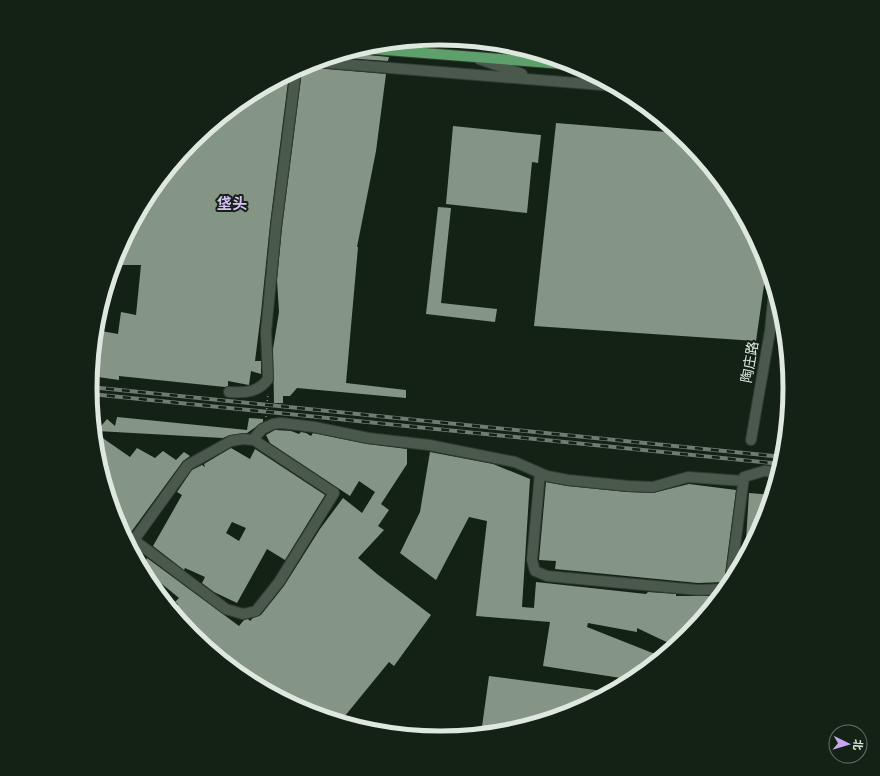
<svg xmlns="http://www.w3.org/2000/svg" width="880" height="776" viewBox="0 0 880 776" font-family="'Times New Roman','Noto Sans SC',serif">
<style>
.building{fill:#849586;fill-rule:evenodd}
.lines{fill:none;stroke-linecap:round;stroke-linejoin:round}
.minor-casing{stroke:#323c33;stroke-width:12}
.major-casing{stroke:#323c33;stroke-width:12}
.path{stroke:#828d83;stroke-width:1.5;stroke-dasharray:1 3;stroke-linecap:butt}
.minor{stroke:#4a594c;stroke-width:10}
.major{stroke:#5ea06c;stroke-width:10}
.rail-casing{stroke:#707c72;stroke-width:4}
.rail{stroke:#142216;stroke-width:2.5;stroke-dasharray:8;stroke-linecap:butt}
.labels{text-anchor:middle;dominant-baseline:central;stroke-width:4;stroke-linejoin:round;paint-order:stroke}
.street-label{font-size:14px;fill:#dee8df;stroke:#142216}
.neighbourhood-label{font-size:15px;font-weight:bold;fill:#dac1f8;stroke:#142216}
.rim{fill:none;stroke:#dee8df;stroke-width:5}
</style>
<rect width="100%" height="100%" fill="#142216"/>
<path class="building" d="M346,53L389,57L388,61L332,57Z
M310,63L312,67L315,68L386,74L376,151L357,247H358L346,383L406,390V398L297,388L290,396H283V403H274L273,349L279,312L277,280L282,228L302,71V67Z
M289,74L270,224L261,313L255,361H261V374L251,371L249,385L228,381V386L225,387L119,376V380L91,376L93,356L100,357L101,331L118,334L121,312L136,315L141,265H113L117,254L149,193L193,140L246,97Z
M556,123L679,133L688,141L731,194L763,254L767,264L756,341L534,326Z
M453,126L541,135L538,163L532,162L527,213L446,204Z
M438,207L451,208L441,303L497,309L495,322L426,314Z
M117,417L247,430L249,418L263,419V422L247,433L230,435L223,438L97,431L107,419L115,426Z
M275,430L291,431L299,434L301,432L306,433L311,436L313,433L367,444L407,449V464L381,504L389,510L378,526L384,530L358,558L377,574L431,615L394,666L389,662L340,722L306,711L245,679L192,635L173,611L178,604L175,602L179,598L140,566L132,551L134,550L146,560L147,558L239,626L244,620L248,619L250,621L253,618L261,615L284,586L320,529L343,498L362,513L375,492L359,481L350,496L270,443L266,435Z
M94,432L130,457L137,448L155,458L163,451L176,460L184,452L190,456L183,461L126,539L117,522L97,456Z
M231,448L250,459L255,449L325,495L285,560L267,549L237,603L214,592L202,583L205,577L185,568L184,570L153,546L182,495L177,492L192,470L202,465L205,467L204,464ZM232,522L246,528L239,541L226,533Z
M430,452L493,464L530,479L522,607L534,608L536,582L646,594L648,592L676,594V596H720L687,636L675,646L637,628V632L588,623L587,627L655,654L650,666L634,680L543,666L550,622L476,616L487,521L469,517L436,580L400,553L420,512Z
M546,482L567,486L627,492L653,493L689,484L736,490L724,582L698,583L555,569L556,561L539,560Z
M749,493L772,495L763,522L745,556Z
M489,676L611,692L574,711L508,731L481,734Z"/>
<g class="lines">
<g class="minor-casing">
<path id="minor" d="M479,59L522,74
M316,62L614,86
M229,392C244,393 258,393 268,379L266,332L276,227L296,70
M254,440L256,436L262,429L273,424L281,423L314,427L368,438L429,445L515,462L547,476L568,480L628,486L653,487L688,477L743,481
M751,440L770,331L774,290
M540,473L532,560L535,571L547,576L698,590L726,589
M129,546L134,540L188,465L231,441L243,439L254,440L334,493L279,582L256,611L243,614L226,609L134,540
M730,584L744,477L764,471L779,472"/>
</g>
<g class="major-casing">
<path id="major" d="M360,48L576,65"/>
</g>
<path class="path" d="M266,417L268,393"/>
<use href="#minor" class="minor"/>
<use href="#major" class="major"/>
<g class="rail-casing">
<path id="rail" d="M90,387L783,457
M91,394L781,464"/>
</g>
<use href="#rail" class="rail"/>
</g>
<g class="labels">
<g class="street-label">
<text transform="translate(750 362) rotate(-80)">陶庄路</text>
</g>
<g class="neighbourhood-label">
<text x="232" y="204">垡头</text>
</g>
</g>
<path d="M0 0H880V776H0ZM97 388a343 343 0 1 1 686 0a343 343 0 1 1-686 0Z" fill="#142216" fill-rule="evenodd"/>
<path class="rim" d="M97 388a343 343 0 1 1 686 0a343 343 0 1 1-686 0Z"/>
<g transform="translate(848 744) rotate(95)"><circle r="19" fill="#142216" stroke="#657166"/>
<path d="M0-3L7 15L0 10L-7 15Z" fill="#c8a6ef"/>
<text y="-6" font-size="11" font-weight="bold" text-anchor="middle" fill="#dee8df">北</text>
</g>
</svg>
